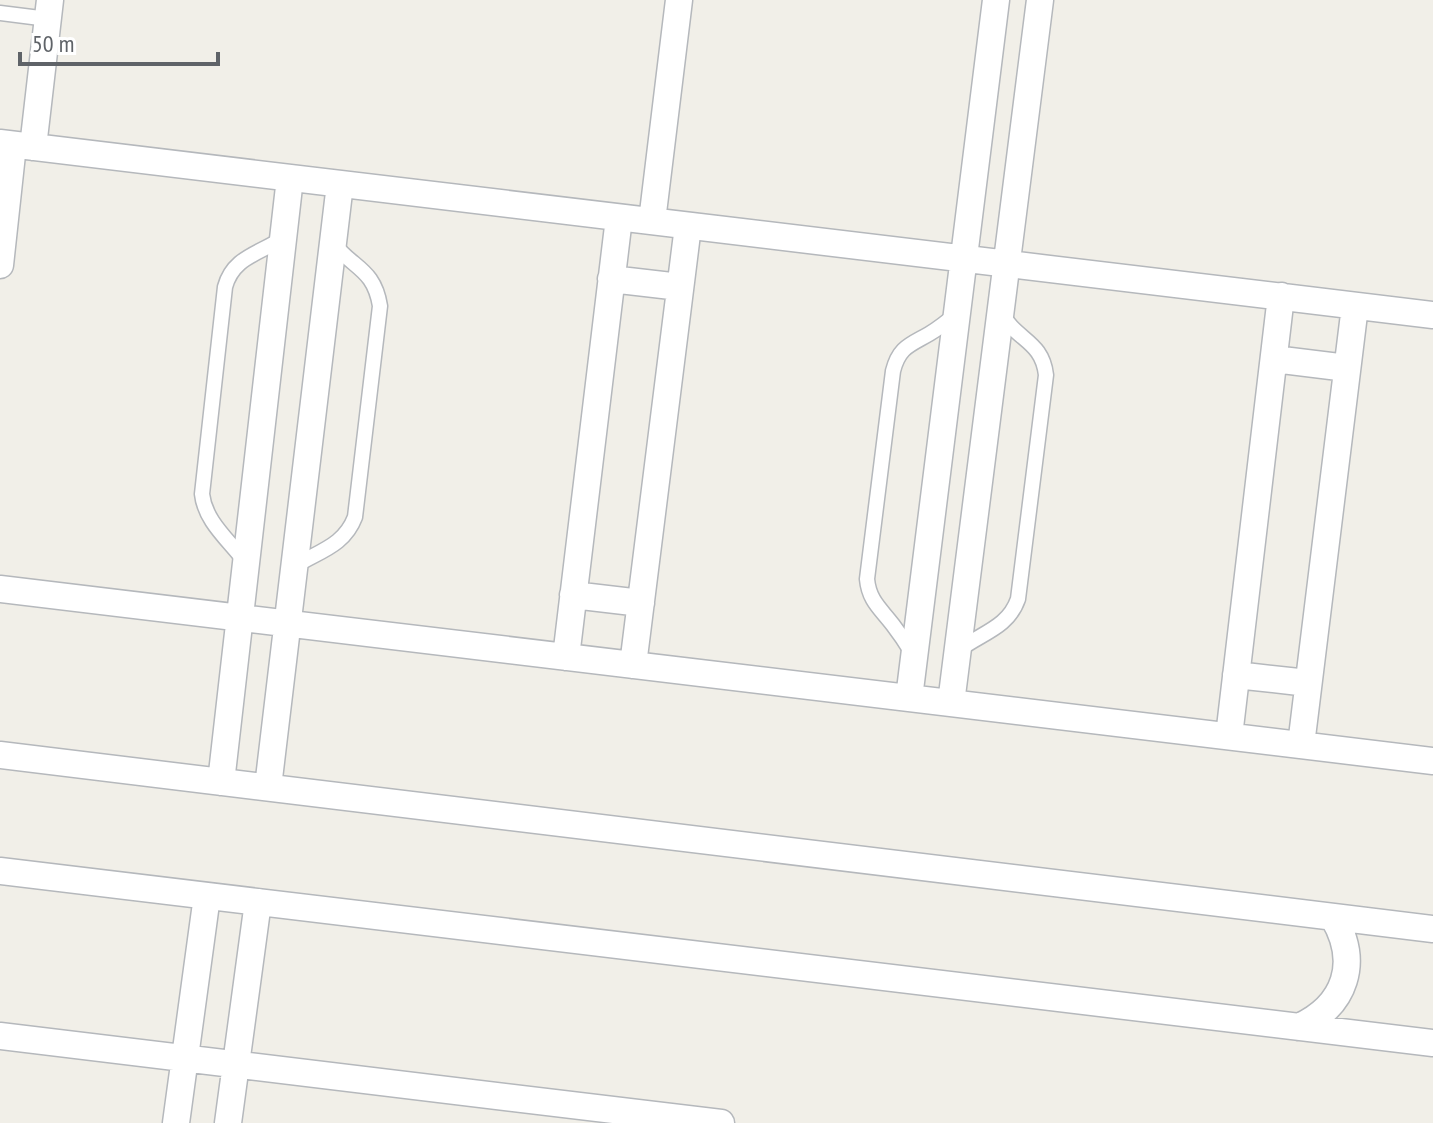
<svg xmlns="http://www.w3.org/2000/svg" width="1433" height="1123" viewBox="0 0 1433 1123" font-family="'PT Sans Narrow',sans-serif">
<style>
.lines{fill:none;stroke-linecap:round;stroke-linejoin:round}
.service-casing{stroke:#b5b8bc;stroke-width:17}
.minor-casing{stroke:#b5b8bc;stroke-width:29}
.service{stroke:#fff;stroke-width:14}
.minor{stroke:#fff;stroke-width:26}
</style>
<rect width="100%" height="100%" fill="#f1efe8"/>
<g class="lines">
<g class="service-casing">
<path id="service" d="M0,13L48,19
M246,563C230,541 205,522 202,494L225,287C233,257 259,254 283,238
M295,566C319,551 344,546 355,517L380,306C374,269 354,269 334,244
M959,650C981,633 1008,628 1018,599L1046,375C1042,340 1016,341 1001,312
M912,653C906,643 900,634 893,625C881,609 869,601 867,579L893,371C899,347 910,345 929,334C939,328 948,321 957,313"/>
</g>
<g class="minor-casing">
<path id="minor" d="M0,143L1433,315
M33,147L50,0
M652,221L679,0
M0,265L13,145
M611,279L680,287
M1274,359L1347,368
M0,589L1433,761
M573,595L641,603
M566,657L619,218
M633,665L688,226
M1236,675L1308,683
M909,698L996,0
M951,703L1040,0
M1229,736L1281,296
M1301,745L1355,306
M0,755L1433,929
M221,782L290,178
M268,787L340,184
M0,871L1433,1043
M1299,1027C1346,1005 1360,962 1333,917
M0,1036L721,1123
M176,1123L207,896
M228,1123L258,902"/>
</g>
<use href="#service" class="service"/>
<use href="#minor" class="minor"/>
</g>
<path d="M20 52v12h198v-12" fill="none" stroke="#5f6368" stroke-width="4"/>
<text x="32" y="52" font-size="24" fill="#5f6368" stroke="#ffffff" stroke-width="6" paint-order="stroke">50 m</text>
</svg>
